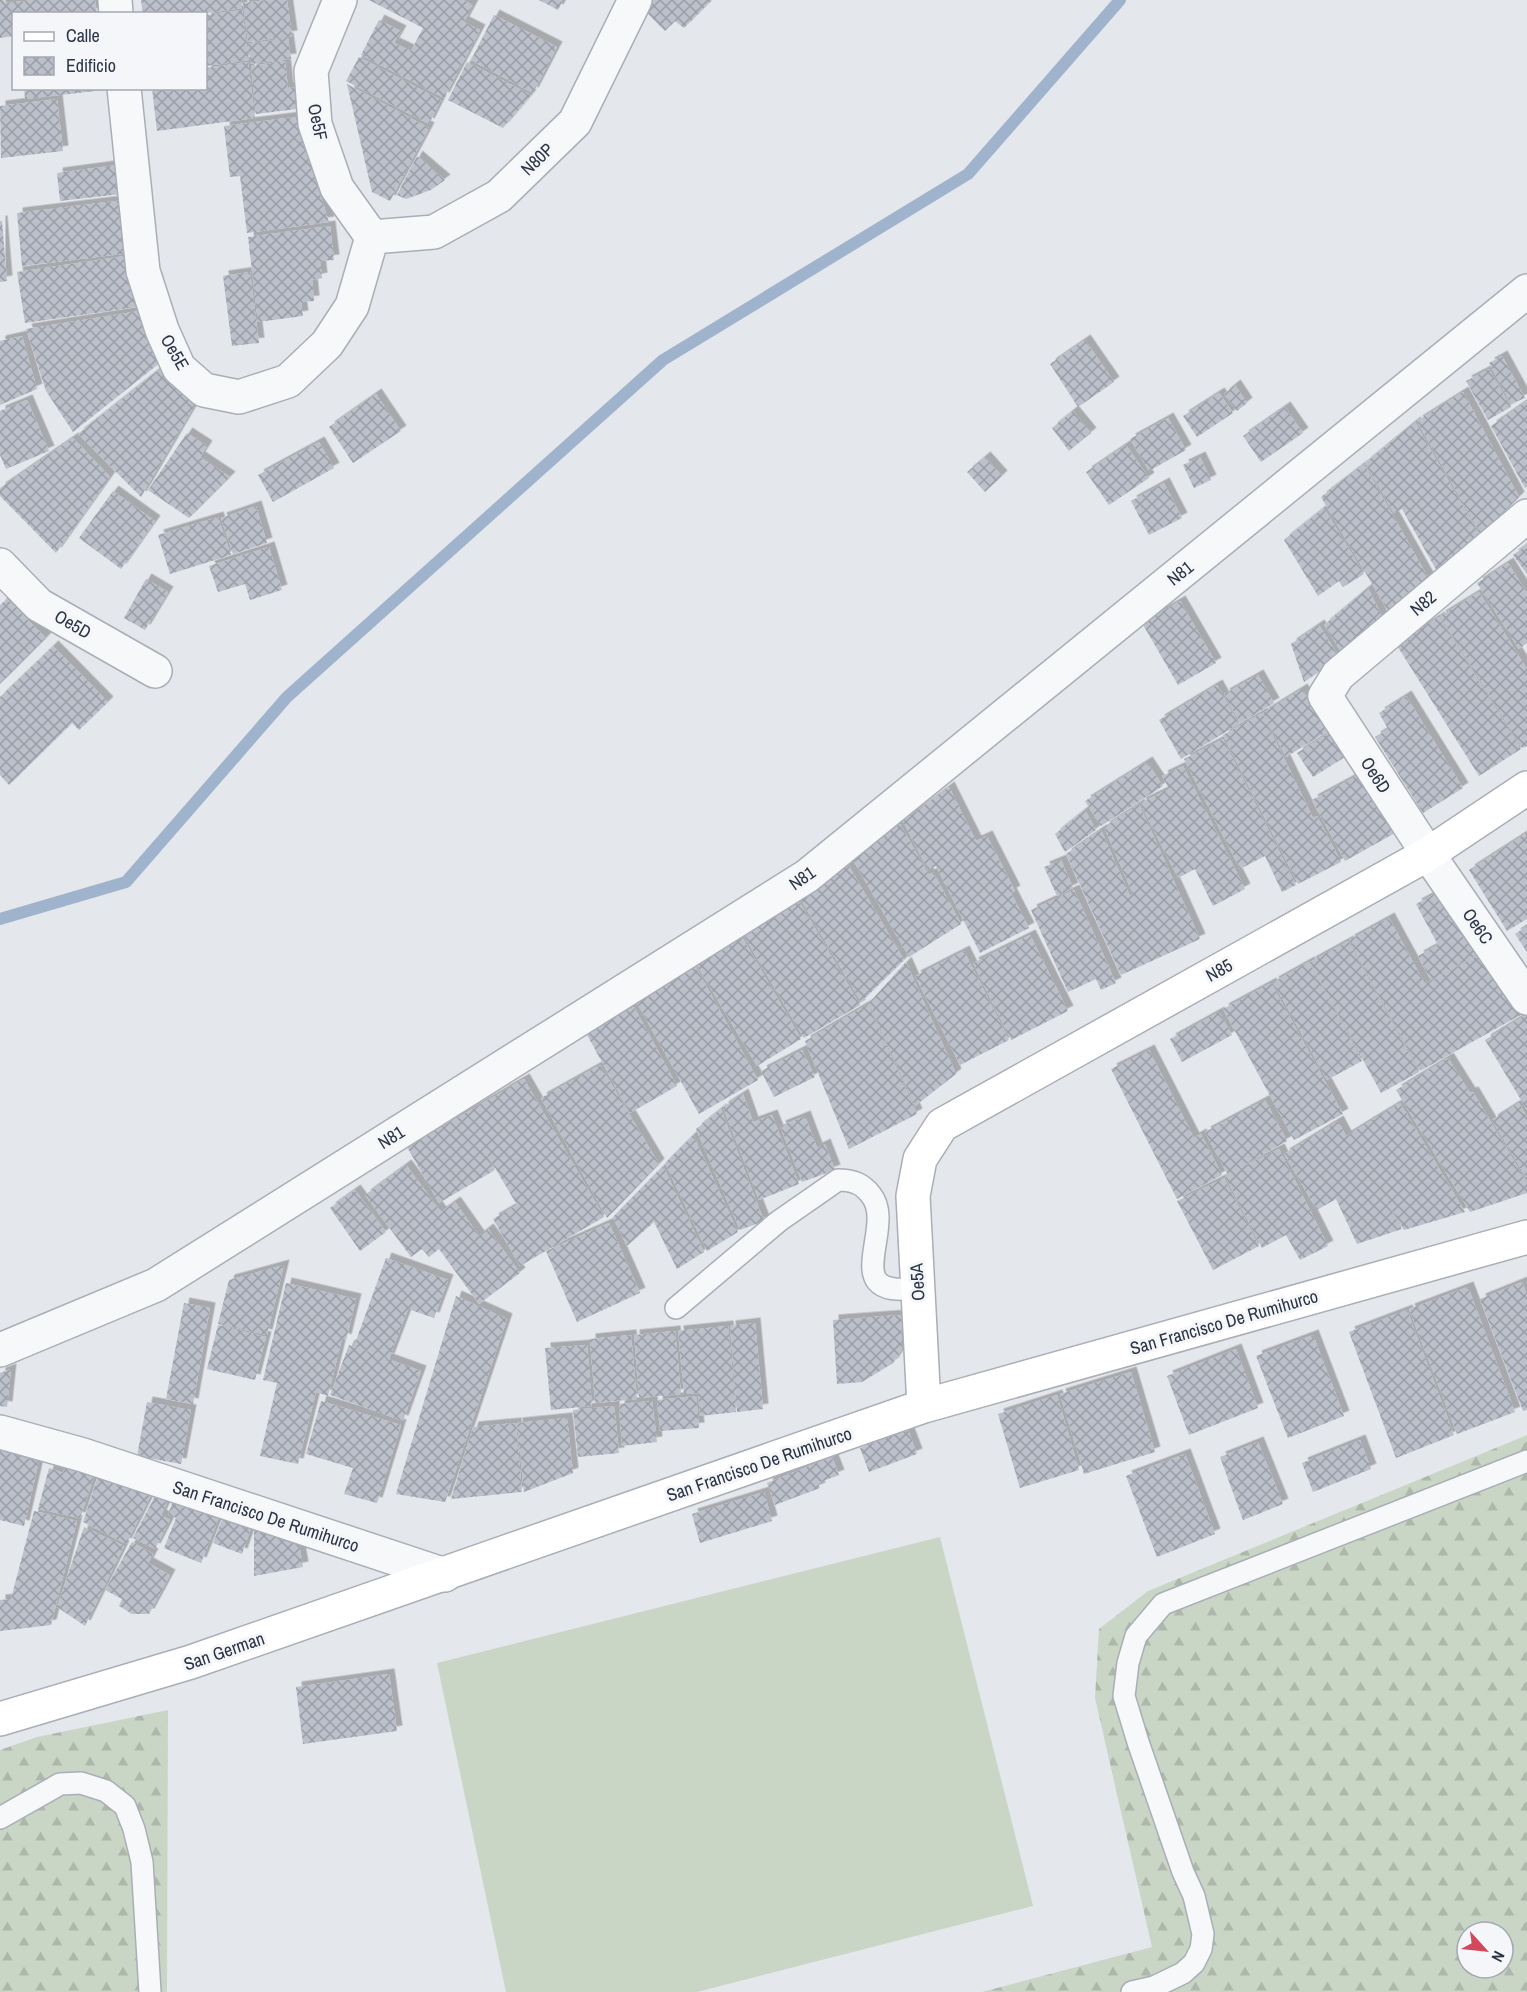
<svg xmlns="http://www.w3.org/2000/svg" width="1527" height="1992" viewBox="0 0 1527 1992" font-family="'Archivo Narrow',sans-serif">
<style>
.forest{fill:url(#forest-firs);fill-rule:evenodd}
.garden{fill:#c9d6c5}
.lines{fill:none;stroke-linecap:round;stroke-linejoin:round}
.stream{stroke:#9fb4cc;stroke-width:12}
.building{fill:url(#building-cross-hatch);filter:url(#shadow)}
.lane-casing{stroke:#a9aeb7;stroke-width:24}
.street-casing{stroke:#a9aeb7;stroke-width:36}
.secondary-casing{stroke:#a9aeb7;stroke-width:36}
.lane{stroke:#f7f8fa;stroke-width:21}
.street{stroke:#f7f8fa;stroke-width:33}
.secondary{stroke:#fff;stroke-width:33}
.labels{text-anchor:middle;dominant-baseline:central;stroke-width:6;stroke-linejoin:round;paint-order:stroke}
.street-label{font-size:18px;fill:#2b3445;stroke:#f4f6f9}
</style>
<defs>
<pattern id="forest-firs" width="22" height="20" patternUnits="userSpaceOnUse" patternTransform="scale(1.5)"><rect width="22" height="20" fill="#c9d6c5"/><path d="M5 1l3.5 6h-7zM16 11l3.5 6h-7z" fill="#adb8ab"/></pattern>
<pattern id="building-cross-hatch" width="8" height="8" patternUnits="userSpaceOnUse" patternTransform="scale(1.5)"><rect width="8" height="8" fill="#bbc0ca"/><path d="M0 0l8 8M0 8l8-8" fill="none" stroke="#989da6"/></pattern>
<filter id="shadow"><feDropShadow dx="5.5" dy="-5.5" stdDeviation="0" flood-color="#0004"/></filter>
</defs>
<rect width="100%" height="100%" fill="#e4e7ec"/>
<path class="forest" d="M1527,1435V1992H982L1152,1947L1095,1698L1099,1629L1148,1591ZM1467,1932H1503V1968H1467Z
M168,1710L167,1992H0V1750L37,1737Z"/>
<path class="garden" d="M940,1537L1033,1906L697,1992H506L437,1663Z"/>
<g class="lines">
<path class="stream" d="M0,919L126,882L287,697L663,360L968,174L1120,0"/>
</g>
<path class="building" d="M0,0H4L5,3L37,0H95L97,14H14V36L0,38Z
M141,0H241L242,8L201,14H143Z
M267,0H287L292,36L248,42L243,3Z
M369,0H463L473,5L464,22L480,30L444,98L361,55L379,20L401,31L394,43L411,51L423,28Z
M539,0H563L558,10Z
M646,0H712L684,28L675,21L665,31L640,6Z
M242,10L249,60L206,66V15Z
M494,15L557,47L533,93L471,60Z
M288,38L291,59L251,64L248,44Z
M359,57L441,100L429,124L346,81Z
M285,61L288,88L295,87L297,109L256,114L251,66Z
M248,62L255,118L157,131L152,88H206V68Z
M467,62L531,95L503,128L448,100Z
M347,84L429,128L390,201L372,192Z
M24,88H104V90L25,99Z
M57,99L63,151L1,158L0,106Z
M295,117L329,222L247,233L240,176L230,177L224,126Z
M417,156L445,180L431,190L406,199L397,195Z
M117,165L121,194L60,201L57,173Z
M124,200L130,253L22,266L17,213Z
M0,221H2L7,281L0,282Z
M330,226L334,260L320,261L322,278L312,280L314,301L301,302L303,316L258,322L248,237Z
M132,255L144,306L25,323L17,272Z
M250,272L259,343L232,346L223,276Z
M146,310L161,362L73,432L46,391L26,329Z
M22,336L37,389L0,405V341Z
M1085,340L1114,382L1078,407L1050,364Z
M1502,356L1525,398L1511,404L1489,363Z
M160,369L194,406L141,497L78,434Z
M1489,369L1511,407L1488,420L1466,381Z
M1235,385L1247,403L1237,411L1224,394Z
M1463,392L1519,497L1481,535L1417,421Z
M1219,393L1233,413L1197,437L1183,416Z
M376,394L401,431L353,463L329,427Z
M27,400L49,451L6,469L0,455V411Z
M1527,401V487L1525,488L1491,426Z
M1285,407L1303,433L1261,462L1243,436Z
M1073,411L1091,433L1069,451L1052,428Z
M1168,418L1186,450L1149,471L1130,439Z
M1415,422L1480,536L1438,573L1402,509L1394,513L1365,463Z
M187,433L207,446L200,457L230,477L189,518L148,490Z
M73,438L110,477L56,553L0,496V488Z
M319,442L334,468L273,502L258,475Z
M1126,445L1149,478L1109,505L1086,472Z
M985,457L1002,476L985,492L967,472Z
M1200,457L1211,480L1194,488L1183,465Z
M1364,464L1430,581L1392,618L1321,497Z
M1164,483L1182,518L1149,535L1131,501Z
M113,491L155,521L121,569L79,538Z
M256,506L267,543L233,554L221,518Z
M1324,508L1364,574L1343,587L1339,581L1318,596L1284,540Z
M218,517L231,555L170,574L158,535Z
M1527,545V574L1513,555Z
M269,547L282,590L250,600L245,584L218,592L209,566Z
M1508,563L1527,593V643L1519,649L1477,583Z
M146,579L168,592L145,630L124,618Z
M1368,588L1385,623L1344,656L1324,625Z
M1479,592L1527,669V746L1522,748L1440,616Z
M7,599L46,638L0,684V605Z
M1180,601L1216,663L1178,685L1142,623Z
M1439,617L1521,749L1479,776L1396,644Z
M1319,625L1340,658L1304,682L1291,644Z
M53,646L108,702L79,730L72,723L9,785L0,775V697Z
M1258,675L1274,703L1240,723L1224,694Z
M1217,685L1239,724L1181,759L1159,720Z
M1302,689L1328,731L1286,757L1263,713Z
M1406,696L1463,788L1423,813L1375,737L1388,729L1379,713Z
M1262,713L1313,818L1317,816L1341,862L1298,884L1223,735Z
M1330,732L1345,757L1313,777L1297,753Z
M1223,739L1296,885L1282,892L1265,856L1240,869L1184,759Z
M1147,762L1163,786L1101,826L1085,801Z
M1183,766L1245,889L1213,906L1195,869L1178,878L1140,803L1169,789L1162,776Z
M1366,771L1397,824L1395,833L1345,861L1312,800Z
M949,787L976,841L987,836L1015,891L1011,893L1029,928L980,953L936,866L928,870L903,821Z
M1139,804L1200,939L1121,975L1066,854L1101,830L1130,896L1133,894L1104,827Z
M1085,810L1096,830L1065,852L1055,834Z
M900,824L929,875L933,872L961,924L909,957L852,858Z
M1525,834L1527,838V919L1507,931L1469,870Z
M1061,860L1073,888L1057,896L1044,867Z
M847,863L904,960L861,1002L797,893Z
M1444,889L1485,950L1431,980L1418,956L1438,945L1416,904Z
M1074,890L1116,983L1101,990L1096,979L1068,992L1031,910Z
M796,896L860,1005L804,1038L740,929Z
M1389,918L1425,984L1486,951L1526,1012L1420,1071L1349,940Z
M1527,926V952L1515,934Z
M738,930L801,1039L757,1066L692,957Z
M1030,935L1068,1011L1011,1040L973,963Z
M1348,941L1419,1072L1381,1093L1310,962Z
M964,951L1009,1040L960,1065L915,976Z
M692,960L758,1080L699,1114L632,994Z
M906,962L956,1074L915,1106L869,1003Z
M1309,962L1362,1061L1327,1080L1273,982Z
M1271,983L1343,1114L1294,1140L1223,1009Z
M868,1004L917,1114L849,1149L805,1041Z
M634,1007L677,1086L630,1113L586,1033Z
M1219,1012L1232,1035L1182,1062L1170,1039Z
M1527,1014V1110L1485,1040Z
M802,1050L815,1077L774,1097L761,1071Z
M1149,1050L1194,1138L1201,1134L1222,1175L1177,1199L1111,1069Z
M1448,1058L1470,1093L1473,1092L1527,1183V1193L1470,1212L1396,1090Z
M600,1065L659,1164L607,1218L541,1098Z
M524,1079L604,1217L520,1266L493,1219L517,1205L478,1139L495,1170L439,1203L407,1147Z
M743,1094L753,1122L772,1115L799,1184L759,1200L723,1107Z
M1265,1100L1287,1141L1232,1172L1279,1149L1328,1246L1300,1260L1286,1235L1262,1248L1225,1176L1228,1175L1205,1132Z
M1400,1103L1465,1212L1404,1230L1372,1178L1402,1229L1357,1244L1336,1199L1317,1210L1284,1154L1338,1121L1346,1136Z
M1519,1103L1527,1117V1179L1492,1120Z
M721,1109L764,1221L740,1230L696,1129Z
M805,1116L817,1148L825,1144L835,1170L802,1182L780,1126Z
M693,1135L738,1232L707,1251L665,1163Z
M406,1165L441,1212L455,1202L479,1236L488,1229L520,1273L479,1304L439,1249L429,1257L422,1249L411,1257L365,1195Z
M663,1166L704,1252L677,1269L654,1222L627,1246L613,1217Z
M1224,1178L1259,1246L1213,1270L1177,1201Z
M355,1190L386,1232L360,1251L330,1208Z
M609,1223L640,1293L577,1322L546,1251Z
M386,1258L448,1280L434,1318L408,1309L389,1359L354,1346Z
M284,1265L267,1335L218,1324L229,1280Z
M1522,1282L1527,1296V1410L1523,1411L1480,1299Z
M286,1283L356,1299L346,1340L342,1338L328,1396L316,1392L298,1464L260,1456L277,1383L263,1380Z
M1468,1287L1515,1412L1457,1434L1409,1309Z
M456,1296L507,1319L445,1502L396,1494Z
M184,1303L210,1308L193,1404L166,1399Z
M1407,1310L1454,1435L1396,1458L1349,1332Z
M901,1315L902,1349L893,1363L862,1382L837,1384L833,1320Z
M755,1323L763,1409L737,1412L730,1326Z
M218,1325L266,1337L255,1380L207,1369Z
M728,1326L736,1412L700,1416L698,1393L684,1394L678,1331Z
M675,1331L681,1394L639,1398L634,1335Z
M631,1335L637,1399L595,1403L590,1339Z
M1313,1335L1344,1416L1288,1438L1256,1356Z
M349,1345L421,1371L403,1421L330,1395Z
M587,1345L592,1406L551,1410L545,1348Z
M1236,1349L1258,1408L1189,1435L1167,1376Z
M11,1369L7,1407L0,1406V1373Z
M1131,1372L1155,1452L1084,1474L1060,1394Z
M1057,1395L1079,1470L1020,1488L998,1414Z
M696,1396L699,1428L660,1431L657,1400Z
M321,1401L401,1425L377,1503L344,1494L353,1468L306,1454Z
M652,1401L657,1442L622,1446L619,1404Z
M147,1402L191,1410L181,1464L137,1456Z
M614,1406L619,1453L578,1457L573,1410Z
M567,1418L573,1473L524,1492L517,1423Z
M516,1423L522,1492L451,1499L473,1427Z
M908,1430L917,1454L869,1472L860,1448Z
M1360,1440L1371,1469L1313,1492L1302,1463Z
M1258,1442L1283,1504L1243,1520L1220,1457Z
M0,1451L39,1460L24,1526L0,1520Z
M1185,1454L1215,1534L1157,1557L1126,1476Z
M832,1457L839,1475L818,1483L820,1488L775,1505L767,1483Z
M66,1465L95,1474L80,1518L38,1509L49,1468L63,1473Z
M108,1473L151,1495L126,1544L83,1522L98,1476Z
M764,1492L772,1521L700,1543L692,1514Z
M176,1494L221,1512L201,1563L164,1548L176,1518L168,1514Z
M155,1496L167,1503L161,1515L170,1520L155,1549L133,1538Z
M34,1511L77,1521L51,1625L0,1631V1600L11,1599Z
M223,1517L251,1528L242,1554L213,1543Z
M84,1527L124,1546L85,1626L57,1607Z
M254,1529L299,1544L303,1567L254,1576Z
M132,1542L153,1554L148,1563L170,1575L149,1614H132L119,1606L122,1599L105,1590Z
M389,1674L397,1731L303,1744L296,1687Z"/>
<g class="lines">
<g class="lane-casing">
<path id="lane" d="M676,1308L779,1221L838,1180C852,1180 862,1183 871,1195C890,1218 863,1263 877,1281C886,1292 905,1289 917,1289
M0,1818L60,1784L81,1783L106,1791L125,1806L134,1829L142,1862L150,1992
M1132,1992L1154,1987L1183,1973L1194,1963L1201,1949L1203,1934L1194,1896L1183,1872L1138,1742L1124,1696L1128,1663L1136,1636L1163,1604L1527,1461"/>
</g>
<g class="street-casing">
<path id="street" d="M115,0L116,14
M340,0L311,71L315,124L337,188L372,237
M124,88L143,271L162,330L179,368L204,390L239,397L288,381L327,344L352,306L372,237
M372,237L434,232L499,196L575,122L635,0
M1527,516L1338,675L1325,696L1428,854L1527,998
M0,565L39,605L155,671
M0,1350L156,1285L807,876L1527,291
M0,1432L83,1455L445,1575"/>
</g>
<g class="secondary-casing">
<path id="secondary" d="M924,1406L913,1196L920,1159L942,1125L1428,854L1527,788
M0,1719L191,1662L924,1406L1527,1237"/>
</g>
<use href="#lane" class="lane"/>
<use href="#street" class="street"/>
<use href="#secondary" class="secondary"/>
</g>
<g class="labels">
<g class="street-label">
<text transform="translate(318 122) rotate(78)">Oe5F</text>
<text transform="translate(537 159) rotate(-44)">N80P</text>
<text transform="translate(175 352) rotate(60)">Oe5E</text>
<text transform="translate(1180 573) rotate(-39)">N81</text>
<text transform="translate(1423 603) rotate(-40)">N82</text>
<text transform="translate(73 624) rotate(30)">Oe5D</text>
<text transform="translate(1376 775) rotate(57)">Oe6D</text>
<text transform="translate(802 878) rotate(-35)">N81</text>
<text transform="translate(1478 926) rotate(56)">Oe6C</text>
<text transform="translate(1219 970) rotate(-29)">N85</text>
<text transform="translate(391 1137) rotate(-32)">N81</text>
<text transform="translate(917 1282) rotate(-93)">Oe5A</text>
<text transform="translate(1224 1322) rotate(-16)">San Francisco De Rumihurco</text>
<text transform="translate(759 1464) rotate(-19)">San Francisco De Rumihurco</text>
<text transform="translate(266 1516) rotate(18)">San Francisco De Rumihurco</text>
<text transform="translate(224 1651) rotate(-19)">San German</text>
</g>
</g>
<rect x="12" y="12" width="195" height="78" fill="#f4f6f9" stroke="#a4a8b1" stroke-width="1.5"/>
<rect x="24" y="32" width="30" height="9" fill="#ffffff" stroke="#a4a8b1" stroke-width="1.5"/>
<text x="66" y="42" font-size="18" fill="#2b3445">Calle</text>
<rect x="24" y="57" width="30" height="18" fill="url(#building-cross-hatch)" stroke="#a4a8b1" stroke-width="1.5"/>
<text x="66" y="72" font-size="18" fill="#2b3445">Edificio</text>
<g transform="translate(1485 1950) rotate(117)"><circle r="28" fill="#f4f6f9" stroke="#a4a8b1" stroke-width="1.5"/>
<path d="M0-4.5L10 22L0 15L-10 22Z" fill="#d1495b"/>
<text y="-9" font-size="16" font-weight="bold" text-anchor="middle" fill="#2b3445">N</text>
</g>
</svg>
